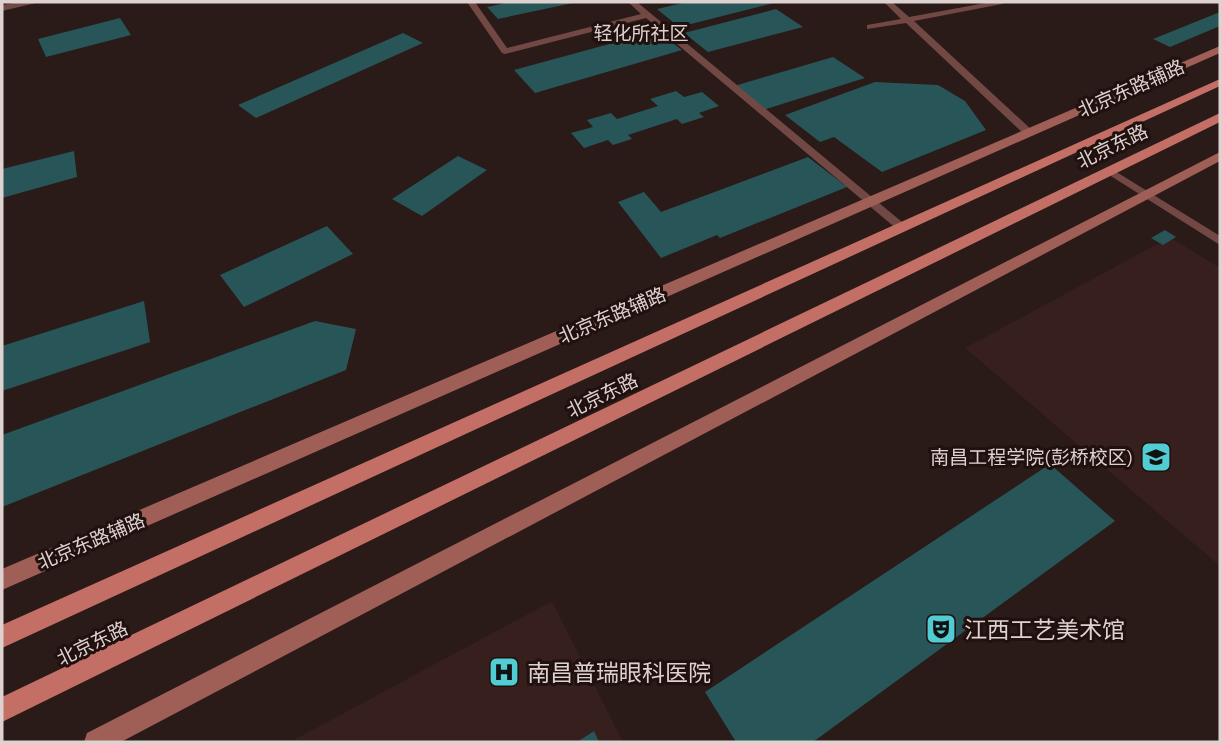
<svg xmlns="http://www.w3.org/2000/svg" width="1222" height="744" viewBox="0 0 1222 744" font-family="'IBM Plex Sans','Noto Sans SC',sans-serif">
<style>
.built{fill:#361f1c}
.building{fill:#275558}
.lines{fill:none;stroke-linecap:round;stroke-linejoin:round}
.service{fill:#714843;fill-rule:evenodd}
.minor{fill:#714843;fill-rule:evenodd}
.secondary{fill:#9f5e56;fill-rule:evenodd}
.primary{fill:#c36f65;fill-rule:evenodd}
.labels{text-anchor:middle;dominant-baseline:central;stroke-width:6;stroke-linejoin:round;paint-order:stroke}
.far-quarter-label{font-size:19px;fill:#ded2d0;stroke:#20110f}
.street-label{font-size:19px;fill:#ded2d0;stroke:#20110f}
.poi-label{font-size:19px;fill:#ded2d0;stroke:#20110f;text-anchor:end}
.near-poi-label{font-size:23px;fill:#ded2d0;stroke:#20110f;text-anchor:start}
</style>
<rect width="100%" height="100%" fill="#2a1a18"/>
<path class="built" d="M1170,237L1217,266L1220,264V566L965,348Z
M552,601L623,742H290Z"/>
<path class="building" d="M510,2H573V3L498,19L487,7Z
M687,2H774V3L679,27L657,9Z
M776,9L803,27L708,52L684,33Z
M1220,12V26L1170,47L1153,39Z
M120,18L131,35L46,57L38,39Z
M657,31L682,50L535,93L514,70Z
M403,33L423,43L256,118L238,105Z
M833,57L865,78L763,110L734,86Z
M875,82L938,85L965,101L986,130L882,172L834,137L820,142L785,115Z
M676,91L684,97L702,92L719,106L699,113L704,117L682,124L677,119L628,135L632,139L613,145L608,140L584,148L571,133L593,127L587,120L611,113L617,119L658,106L650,99Z
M74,151L77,177L2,198V169Z
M458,156L487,170L422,216L392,199Z
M808,157L847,187L720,238L717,235L661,258L618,202L644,192L661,212Z
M327,226L353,254L244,307L220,275Z
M1165,230L1176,237L1163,245L1151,238Z
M144,301L150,342L2,391V346Z
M315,321L356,329L346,370L2,507V435Z
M1050,464L1115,521L813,742H736L705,692Z
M594,731L599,742H577Z"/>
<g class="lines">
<path class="service" d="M467,2H475L507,48L641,14L628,2H637L908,227L906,230H898L646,18L505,54L502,53Z
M884,2H892L909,17L991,2H1006L1002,4L914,21L1033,131V135H1025L906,23L867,29V25L901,19Z
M1110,168L1220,236V245L1106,173L1105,171Z"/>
<path class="minor" d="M20,2H40L2,11V5Z"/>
<path class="secondary" d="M1220,46V53L2,590V569Z
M1220,152V161L121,742H84L87,733Z"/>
<path class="primary" d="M1220,79V86L2,648V625Z
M1220,113V122L2,722V697Z"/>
</g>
<defs>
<g id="university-square" transform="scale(1.575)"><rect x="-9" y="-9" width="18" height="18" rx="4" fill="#51ccd3" stroke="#20110f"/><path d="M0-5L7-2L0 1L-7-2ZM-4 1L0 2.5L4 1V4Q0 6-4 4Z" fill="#111"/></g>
<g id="theatre-square" transform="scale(1.575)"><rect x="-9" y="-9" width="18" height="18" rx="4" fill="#51ccd3" stroke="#20110f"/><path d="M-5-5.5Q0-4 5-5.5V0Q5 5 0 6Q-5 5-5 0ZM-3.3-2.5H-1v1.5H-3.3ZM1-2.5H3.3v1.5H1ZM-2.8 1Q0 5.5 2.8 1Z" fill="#111"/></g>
<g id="hospital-square" transform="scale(1.575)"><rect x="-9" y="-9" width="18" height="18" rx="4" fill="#51ccd3" stroke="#20110f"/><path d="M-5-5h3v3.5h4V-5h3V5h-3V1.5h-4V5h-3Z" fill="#111"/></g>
</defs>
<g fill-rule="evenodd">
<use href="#university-square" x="1156" y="457"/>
<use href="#theatre-square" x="941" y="629"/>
<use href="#hospital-square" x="504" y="672"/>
</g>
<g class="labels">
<g class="far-quarter-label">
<text x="641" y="33">轻化所社区</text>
</g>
<g class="street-label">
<text transform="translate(1131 88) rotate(-24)">北京东路辅路</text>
<text transform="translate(1112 146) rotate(-26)">北京东路</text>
<text transform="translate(612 315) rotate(-23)">北京东路辅路</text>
<text transform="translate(602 395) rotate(-26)">北京东路</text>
<text transform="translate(91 541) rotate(-23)">北京东路辅路</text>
<text transform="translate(92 643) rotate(-26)">北京东路</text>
</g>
<g class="poi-label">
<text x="1133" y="457">南昌工程学院(彭桥校区)</text>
</g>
<g class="near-poi-label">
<text x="964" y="629">江西工艺美术馆</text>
<text x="527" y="672">南昌普瑞眼科医院</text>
</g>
</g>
<rect width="1222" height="744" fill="none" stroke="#ded2d0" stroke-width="7"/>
</svg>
